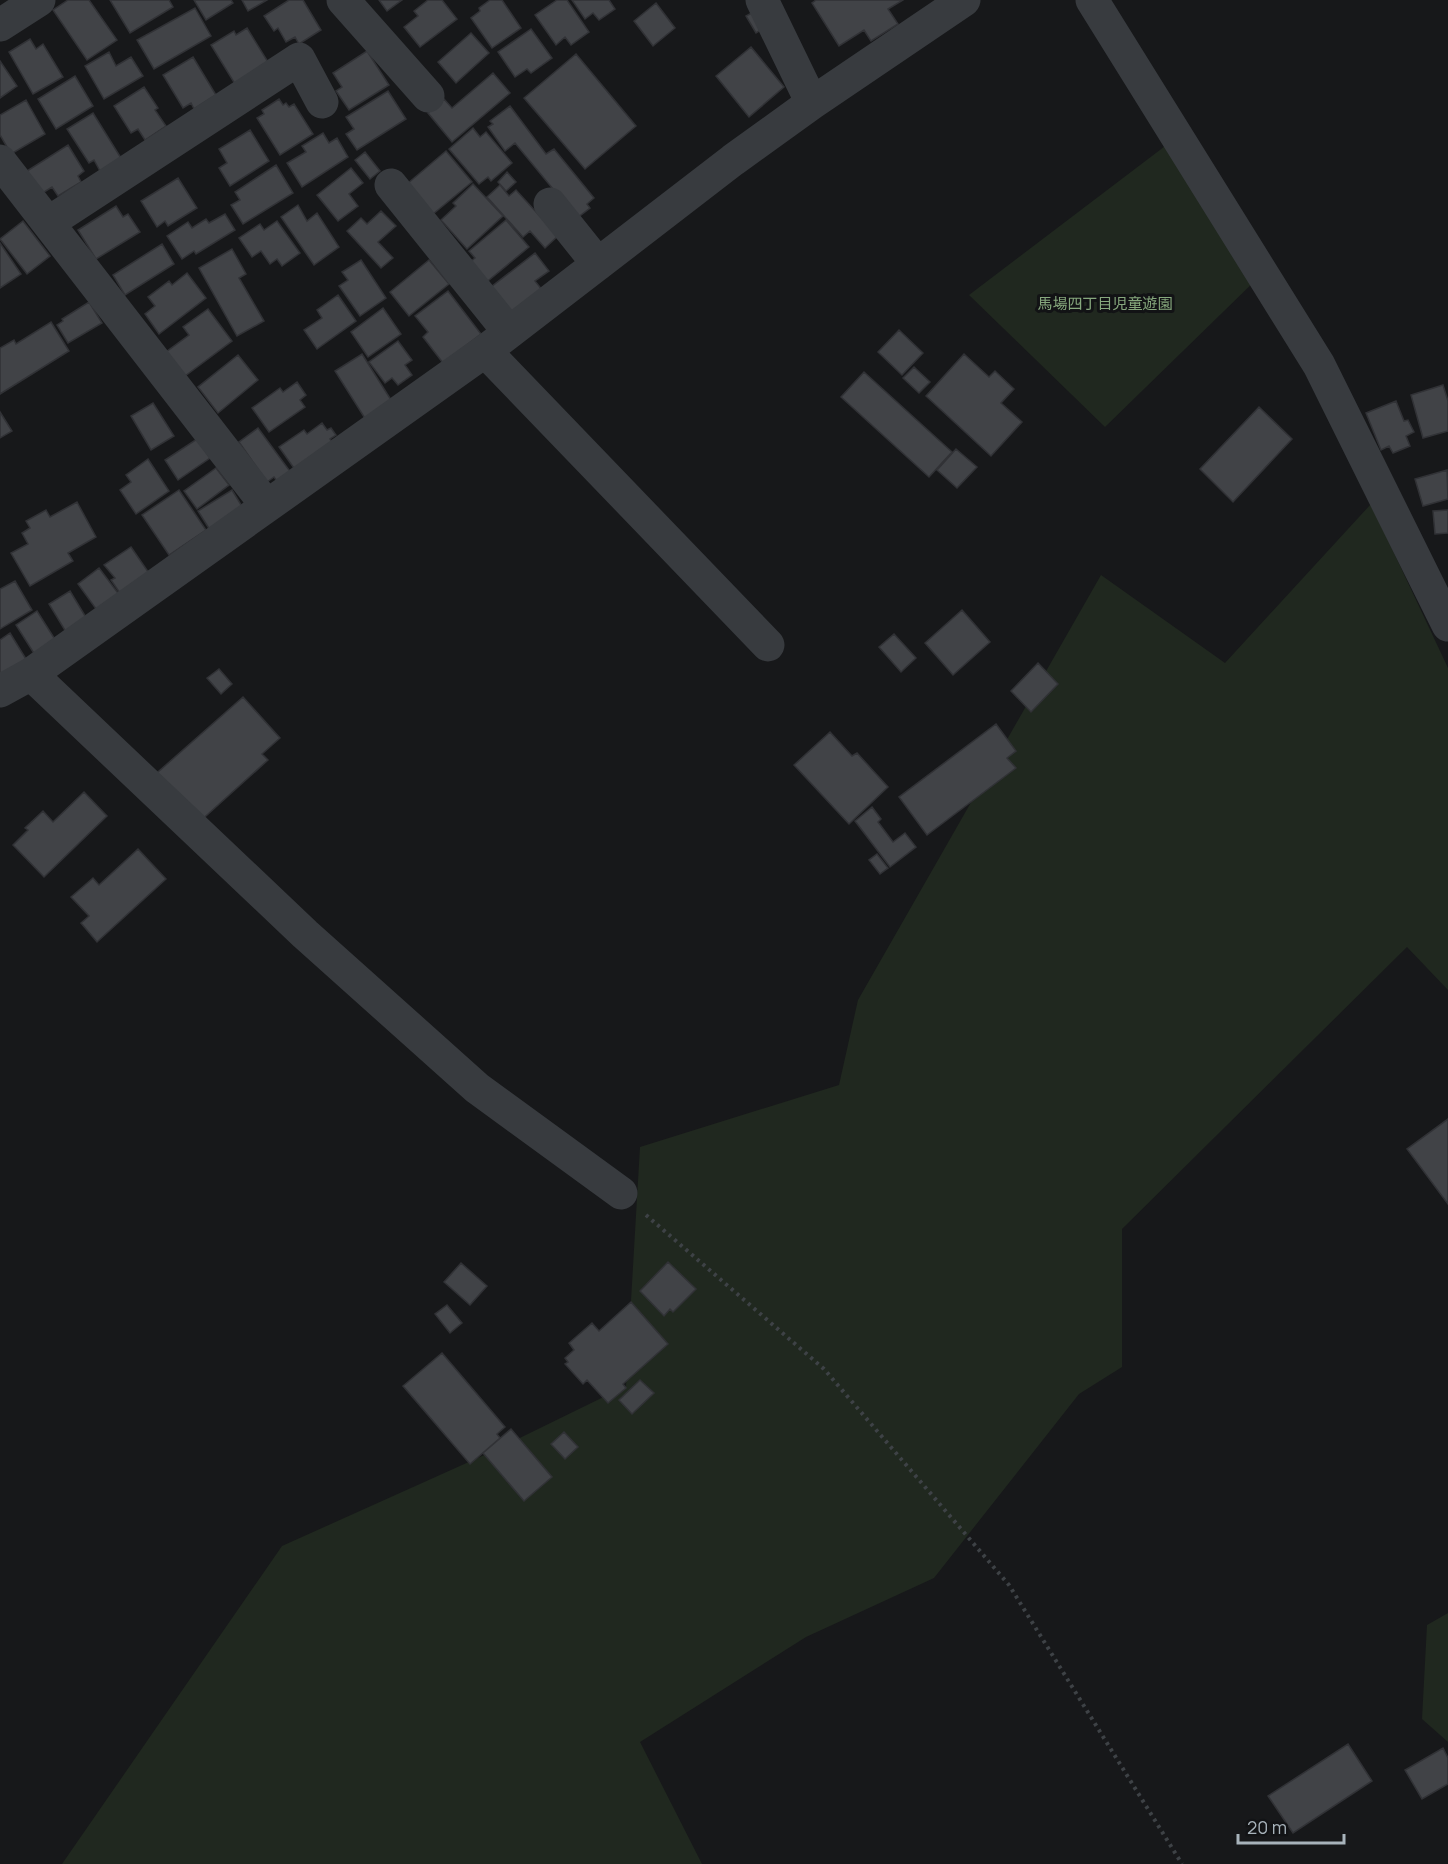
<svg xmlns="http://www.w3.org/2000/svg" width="1448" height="1864" viewBox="0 0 1448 1864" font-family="Manrope,'Noto Sans JP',sans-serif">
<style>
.green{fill:#20281f}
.building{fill:#414347;stroke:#313236;stroke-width:1.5}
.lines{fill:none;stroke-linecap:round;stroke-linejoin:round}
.path{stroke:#3e4246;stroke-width:4;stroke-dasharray:3 4.5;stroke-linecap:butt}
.street{stroke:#383b3f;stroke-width:33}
.labels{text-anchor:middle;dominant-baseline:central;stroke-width:6;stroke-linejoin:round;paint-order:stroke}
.park-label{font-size:15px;fill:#86a87d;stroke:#121315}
</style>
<rect width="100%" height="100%" fill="#17181a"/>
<path class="green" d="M1177,137L1262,274L1105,427L969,295Z
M1371,504L1448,668V990L1407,947L1122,1229V1367L1079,1394L934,1578L806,1637L640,1742L702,1864H62L282,1546L491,1452L626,1386L640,1147L839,1085L858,1000L1101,575L1225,663Z
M1448,1613V1742L1422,1719L1427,1625Z"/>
<path class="building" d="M68,0H89L117,40L87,60L53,10Z
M110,0H169L173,7L130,33Z
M194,0H231L233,3L206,20Z
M242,0H267L248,11Z
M289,0H303L321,30L299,44L295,37L286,42L278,28L274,31L264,16Z
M379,0H402L387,11Z
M428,0H442L457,19L420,47L404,27L418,16L414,11Z
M490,0H502L521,28L492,48L471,18L480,11L479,8Z
M557,0H567L589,32L571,45L565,37L556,45L535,15Z
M572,0H609L615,9L599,20L593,13L585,19Z
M816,0H903L888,9L898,24L871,41L864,30L839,46L812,3Z
M656,3L675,28L653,46L634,21Z
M195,8L211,36L154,69L137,40Z
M757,10L767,26L756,33L746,16Z
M247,28L268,62L235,84L211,45L234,31L236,35Z
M531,29L552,58L531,73L527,69L515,77L498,52Z
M471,33L489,53L456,83L438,62Z
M30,39L36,49L43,44L63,77L33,94L9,52Z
M751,47L784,87L749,117L716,76Z
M367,51L389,85L349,110L336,91L342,87L333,73Z
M109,52L116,66L131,57L143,76L104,99L85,66Z
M576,54L636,126L585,169L524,98Z
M193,57L216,95L194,109L191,103L183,108L163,75Z
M0,61L17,86L0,98Z
M493,73L510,93L452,142L428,113L444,99L452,108Z
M75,76L93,106L56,129L38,99Z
M144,87L158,108L155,110L166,126L145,140L138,129L131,133L114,106Z
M388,91L406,119L357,150L346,134L354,129L346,117Z
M279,99L283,105L286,103L289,107L294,104L313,134L280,155L257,118L264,114L262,110Z
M26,100L45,134L11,154L0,135V115Z
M510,106L546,154L554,149L594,198L587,204L590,208L577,218L515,143L505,151L488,127L493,124L490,121Z
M93,113L121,158L100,171L94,160L89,163L67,129Z
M473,128L480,137L486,132L512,163L491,181L488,177L479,184L449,149Z
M250,130L269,161L230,186L219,168L227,163L219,149Z
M323,133L329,143L337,138L348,157L302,187L287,163L306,152L302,146Z
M68,145L84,171L78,176L81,182L58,196L52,187L41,194L27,171Z
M446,151L472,182L433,214L407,184Z
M365,152L380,171L370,179L355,160Z
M276,165L293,193L243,224L231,205L240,200L235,192Z
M351,168L363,183L349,194L358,206L338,221L317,195Z
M507,172L516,182L506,191L498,182Z
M178,178L197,208L168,226L165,221L157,227L141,201Z
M473,184L503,216L467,249L441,220L456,206L453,203Z
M500,185L509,196L516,190L558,236L545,248L530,231L523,237L487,197Z
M298,205L307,221L317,213L339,247L314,265L281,217Z
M116,206L123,217L128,214L140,232L96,259L78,230Z
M381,211L396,226L378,242L393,258L381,268L347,231L361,218L367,224Z
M225,214L235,230L196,254L194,251L182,259L167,236L188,222L192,228L206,219L209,223Z
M506,220L529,247L483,285L466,265L475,258L469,251Z
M23,221L50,256L27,274L0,239Z
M277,221L300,253L282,266L277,259L270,264L261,251L252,257L239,238L260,224L264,230Z
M0,243L21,274L0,288Z
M162,244L174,264L125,295L113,275Z
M232,249L246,274L239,278L264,321L237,336L199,268Z
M535,253L549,271L535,281L543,291L512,315L491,287Z
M361,260L386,298L360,316L339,286L348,280L342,272Z
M429,260L449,284L409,316L390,292Z
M187,273L206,298L159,334L145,314L155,306L148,297L169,281L172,285Z
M448,291L481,334L443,363L423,337L428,332L415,316Z
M338,295L356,321L317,349L304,330L322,318L317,310Z
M89,302L102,323L68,343L57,325L63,321L62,319Z
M383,308L401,334L368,357L351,332Z
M208,309L232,341L185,376L166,352L189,335L183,327Z
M51,322L69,351L0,394V348L14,340L16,344Z
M899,330L923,353L902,375L878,352Z
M398,341L412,360L405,365L412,375L398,385L392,378L385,383L369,362Z
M362,354L393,403L366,420L335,371Z
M964,354L989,377L995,371L1014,389L1001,403L1022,422L991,456L926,396Z
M238,355L258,380L218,413L198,387Z
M914,367L930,382L919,393L903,378Z
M864,372L952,452L929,477L841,397Z
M297,382L306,395L300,400L305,407L269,432L252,408L280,388L283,392Z
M1443,385L1448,401V431L1423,438L1411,395Z
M1396,401L1404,421L1408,420L1414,432L1406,436L1410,446L1393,453L1389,446L1381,450L1366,413Z
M153,403L174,436L151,450L131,416Z
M1259,407L1292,439L1233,502L1200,469Z
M0,412L12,431L0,438Z
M322,423L327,430L331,428L336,435L330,439L336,447L298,474L279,447L304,430L307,434Z
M258,428L292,474L279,484L274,477L267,482L239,442Z
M197,439L210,458L178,480L165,460Z
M956,449L977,467L957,488L937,470Z
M148,459L169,491L136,514L120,490L131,482L126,475Z
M216,468L229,485L197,509L184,491Z
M1447,470L1448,499L1423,506L1415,479Z
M179,490L206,530L169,555L142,515Z
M232,490L246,513L210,530L198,511Z
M77,502L96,537L68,553L73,561L30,586L11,553L28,544L22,533L30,528L26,521L46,510L50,517Z
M1448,510V533L1435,534L1433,511Z
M131,547L151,576L122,596L111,580L115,578L104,565Z
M99,568L121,597L99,613L78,584Z
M15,581L32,610L0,629V589Z
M70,591L87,619L66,632L49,604Z
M962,610L990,642L953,675L925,643Z
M37,611L56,641L35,655L16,625Z
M10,633L26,659L0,676V640Z
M894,634L916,658L901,672L879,647Z
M1038,663L1058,684L1031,712L1011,691Z
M219,669L232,684L221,694L207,678Z
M243,697L280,738L262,754L268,760L197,824L150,779Z
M996,724L1016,751L1007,758L1016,768L927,835L899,797Z
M830,732L852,756L857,753L888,787L849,824L794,765Z
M84,792L107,816L44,877L13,845L28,830L25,828L43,811L53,822Z
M872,807L881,819L878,822L893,842L905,833L916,847L890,867L855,821Z
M138,849L166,879L97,942L81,923L89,916L71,897L93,878L99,885Z
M877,854L888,868L880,874L869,860Z
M1448,1119V1204L1407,1149Z
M668,1262L696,1289L673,1312L670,1309L664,1316L640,1291Z
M461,1263L487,1286L470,1305L444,1282Z
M631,1302L668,1344L623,1384L626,1388L608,1403L587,1380L583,1384L565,1364L568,1362L565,1358L574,1350L569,1343L592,1323L599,1331Z
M447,1305L462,1323L450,1333L435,1314Z
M442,1353L505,1427L497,1434L500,1438L470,1464L403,1386Z
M640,1380L654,1393L632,1414L619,1400Z
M511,1429L552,1477L524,1501L483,1453Z
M564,1432L578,1447L565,1459L551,1444Z
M1348,1744L1372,1781L1293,1833L1268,1796Z
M1443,1748L1448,1758V1784L1422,1799L1405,1770Z"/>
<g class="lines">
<path class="path" d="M646,1215L824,1369L1009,1585L1182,1864"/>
<path class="street" d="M343,0L428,96
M762,0L812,103
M1092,0L1319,365L1448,625
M0,25L39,0
M0,161L267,506
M391,185L509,332
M550,204L598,264
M48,223L299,59L322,102
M485,351L768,645
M31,674L305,934L477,1088L621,1193
M0,691L31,674L485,351L733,160L812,103L964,0"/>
</g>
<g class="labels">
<g class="park-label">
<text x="1105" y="303">馬場四丁目児童遊園</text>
</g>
</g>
<path d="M1238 1834v9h106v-9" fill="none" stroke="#a8b3bb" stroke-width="3"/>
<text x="1247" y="1834" font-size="18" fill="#a8b3bb" stroke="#121315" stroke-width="4.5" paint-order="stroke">20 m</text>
</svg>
